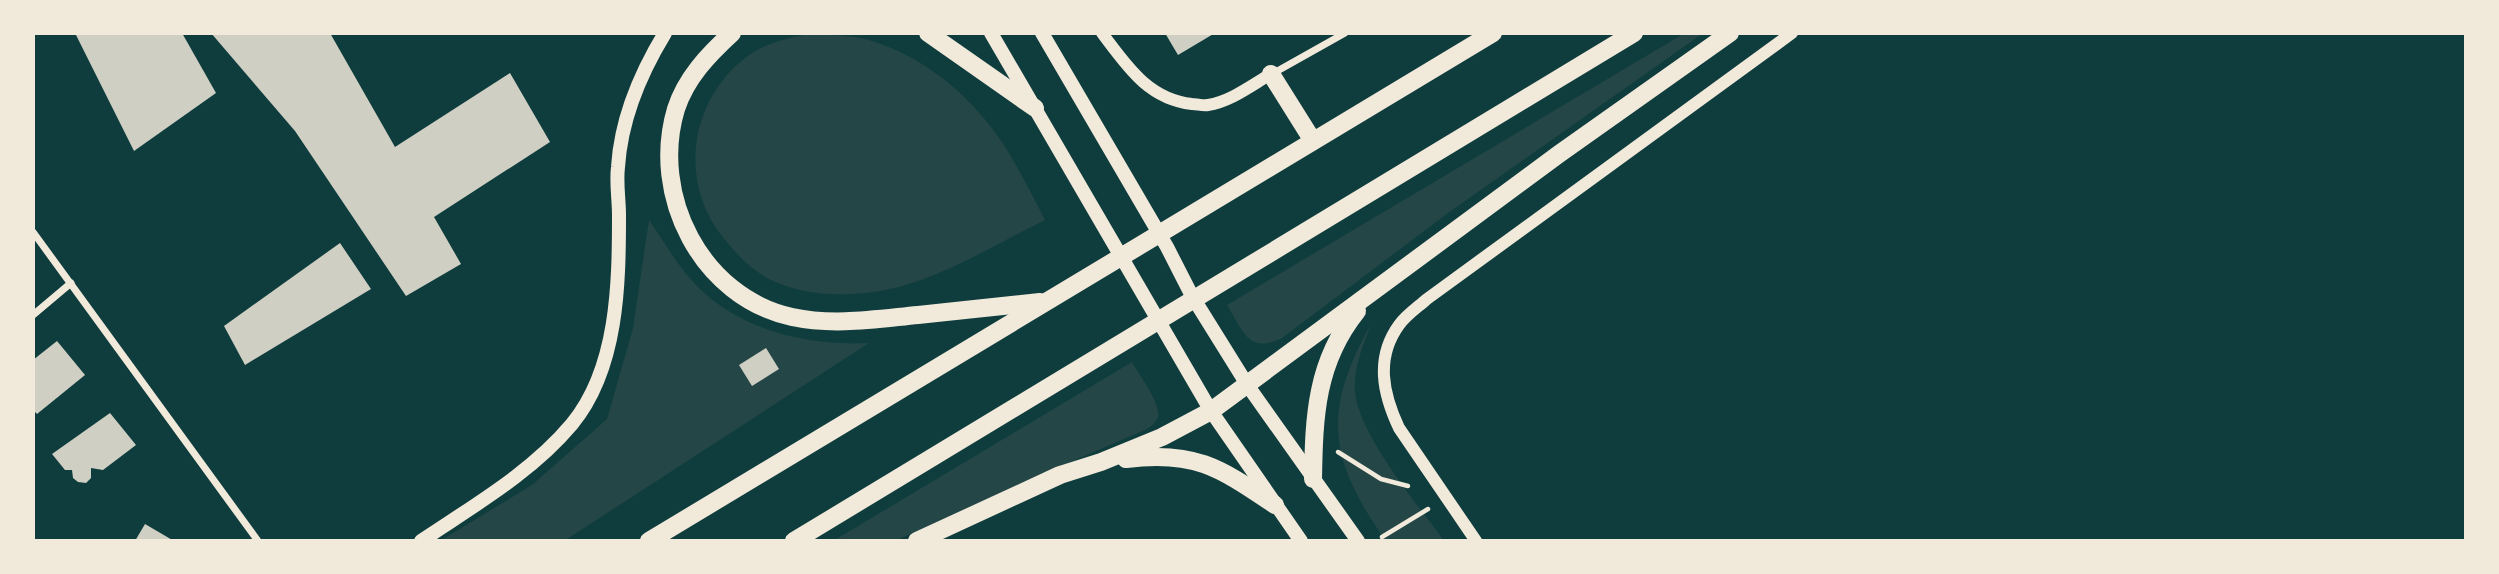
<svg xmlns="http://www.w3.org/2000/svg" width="2499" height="574" viewBox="0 0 2499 574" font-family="'Work Sans',sans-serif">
<rect width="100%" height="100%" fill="#0f3d3e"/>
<!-- green -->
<g fill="#244646">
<path d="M1685,33L1702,34L1448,213L1282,338C1248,355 1243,330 1227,305Z"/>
<path d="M803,35C826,35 850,34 872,41C927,58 973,98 1004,145C1019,169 1032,195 1045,220C990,247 927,288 864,293C832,296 800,294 771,280C753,271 739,257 727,242C677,186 688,99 749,55C765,44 784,39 803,35Z"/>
<path d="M649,220C665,243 680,270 700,289C745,332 809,346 869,343L564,541H440L532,485L607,419L633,328Z"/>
<path d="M1371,324C1363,346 1353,368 1355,392C1360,437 1417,503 1444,541H1386C1328,459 1322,412 1371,324Z"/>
<path d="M1132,362C1139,375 1161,403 1158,417C1156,423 1151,426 1147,429L1024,482L895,541H833Z"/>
</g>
<!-- building -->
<g fill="#cfcfc3">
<polygon points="75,33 182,33 216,93 134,151"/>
<polygon points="211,33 330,33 395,147 510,73 550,142 434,217 461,264 406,296 295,131"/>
<polygon points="1165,33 1215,33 1178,55"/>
<polygon points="340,243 371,289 245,365 224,326"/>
<polygon points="57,341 85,375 37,414 33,410 33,360"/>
<polygon points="766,348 779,369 752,386 739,365"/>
<polygon points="110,413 136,445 103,470 91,468 91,478 86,483 78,482 73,478 72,470 65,470 52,454"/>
<polygon points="145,524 174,541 135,541"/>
</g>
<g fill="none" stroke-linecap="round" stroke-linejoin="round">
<!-- path -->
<g stroke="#f1e9da" stroke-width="4.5">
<polyline points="1338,452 1381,479 1408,486"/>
<polyline points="1382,537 1428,509"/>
</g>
<!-- minor -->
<g stroke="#f1e9da" stroke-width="7">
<polyline points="1272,74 1345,33"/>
<polyline points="33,232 258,541"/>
<polyline points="33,315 71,283"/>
</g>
<!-- tertiary -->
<g stroke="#f1e9da" stroke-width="12">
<path d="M1102,33C1127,66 1148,99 1192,104C1197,104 1203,106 1208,105C1230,102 1252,85 1271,74"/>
<path d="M1476,541L1399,428C1383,394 1375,358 1399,325C1406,315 1418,307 1427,299L1792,33"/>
</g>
<!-- secondary -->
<g stroke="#f1e9da" stroke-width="14">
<polyline points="991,33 1211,411 1301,541"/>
<polyline points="1042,33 1167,247 1192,296 1248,386 1358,541"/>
<path d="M421,541C473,506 531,473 572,424C618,368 619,284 619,215C619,199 616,183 618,167C621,119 640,74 665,33"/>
</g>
<!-- primary -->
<g stroke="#f1e9da" stroke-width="18">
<path d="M732,33C708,55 686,78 676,109C650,195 701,297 792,317C834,326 876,319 918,315C959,311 999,306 1040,302"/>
<polyline points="928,33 1035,108"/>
<polyline points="1271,74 1313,141"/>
<path d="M1126,459C1195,450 1220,468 1275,505"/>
<path d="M1313,479C1314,416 1316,362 1357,311"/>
<polyline points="649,541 1493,33"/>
<polyline points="794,541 1634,33"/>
<polyline points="917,541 1060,475 1101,462 1162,437 1211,411 1559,154 1730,33"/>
</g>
</g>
<!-- border -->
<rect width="2499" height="574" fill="none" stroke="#f1e9da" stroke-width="70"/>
</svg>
